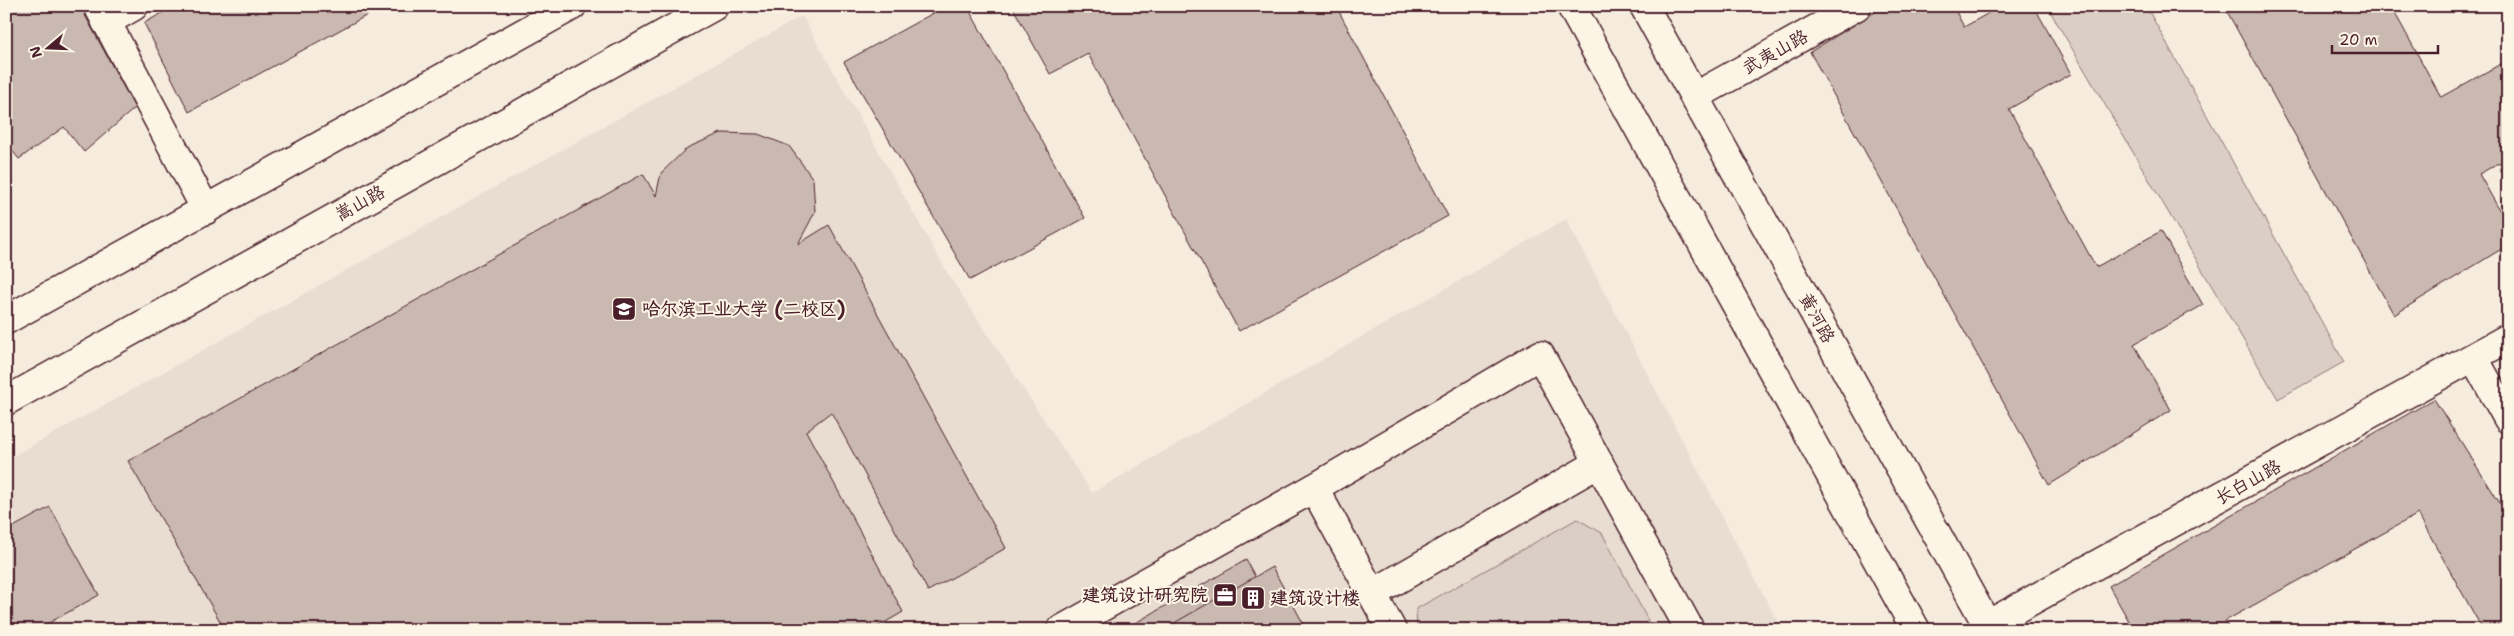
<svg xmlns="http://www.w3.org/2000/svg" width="2514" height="636" viewBox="0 0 2514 636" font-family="'Shantell Sans','LXGW WenKai TC',sans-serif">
<rect width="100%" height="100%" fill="#f5ecde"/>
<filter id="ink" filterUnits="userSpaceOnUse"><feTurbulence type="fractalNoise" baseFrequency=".02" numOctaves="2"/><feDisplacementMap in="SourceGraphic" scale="10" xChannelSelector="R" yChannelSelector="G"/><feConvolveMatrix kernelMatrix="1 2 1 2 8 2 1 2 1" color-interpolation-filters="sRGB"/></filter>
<g filter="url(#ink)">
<!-- built -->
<polygon fill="#e8ddd0" points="802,16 948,274 1092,493 1566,219 1782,630 6,630 6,460"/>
<!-- green -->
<g fill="#dbcec4" stroke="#927678">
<polygon points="2047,6 2146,6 2344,362 2278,399"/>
<polygon points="1577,519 1602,533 1653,630 1417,630 1416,609"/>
</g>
<!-- building -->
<g fill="#cab9b1" stroke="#4a1f2b">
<polygon points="6,6 80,6 135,108 84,152 64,127 19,159 6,143"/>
<polygon points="175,6 384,6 189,112 144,23"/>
<polygon points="946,6 967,6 1085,218 970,280 844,62"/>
<polygon points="1012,6 1336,6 1448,216 1239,331 1088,54 1050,74"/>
<polygon points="1885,6 1953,6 1964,27 2001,6 2034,6 2071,74 2009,109 2096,267 2161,231 2203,305 2134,344 2171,410 2049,485 1810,52"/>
<polygon points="2224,6 2391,6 2441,97 2506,61 2508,64 2508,158 2479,174 2508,225 2508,245 2394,315"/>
<polygon points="721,133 758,134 789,146 813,179 815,212 798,244 829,225 1006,548 928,591 831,412 806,431 903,612 872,630 225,630 128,461 643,174 656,196 661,173 687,148"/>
<polygon points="2434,399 2508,516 2508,630 2483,630 2418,514 2225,621 2230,630 2134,630 2109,586"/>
<polygon points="50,507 99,595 36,630 6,630 6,531"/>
<polygon points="1246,560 1284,630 1123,630"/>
<polygon points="1272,567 1307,630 1162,630"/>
</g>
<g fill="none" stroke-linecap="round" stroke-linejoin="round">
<defs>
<g id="minor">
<polyline points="98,6 206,210"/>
<polyline points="106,22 134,6"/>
<polyline points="1694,97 1857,6"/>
<polyline points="2474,358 2508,419"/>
<polyline points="1314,488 1540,355 1690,630"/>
<polyline points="1372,594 1599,463"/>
<polyline points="1987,625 2508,338"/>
<polyline points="1061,630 1314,488 1392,630"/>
</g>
<g id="major">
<polyline points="1571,6 1916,630"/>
<polyline points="1644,6 1990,630"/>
<polyline points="6,320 572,6"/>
<polyline points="6,401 714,6"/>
</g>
</defs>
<!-- minor casing -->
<use href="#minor" stroke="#4a1f2b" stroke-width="31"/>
<!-- major casing -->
<use href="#major" stroke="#4a1f2b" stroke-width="31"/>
<!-- minor -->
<use href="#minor" stroke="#fcf5e5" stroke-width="28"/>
<!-- major -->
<use href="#major" stroke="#fcf5e5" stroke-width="28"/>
</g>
</g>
<!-- icons -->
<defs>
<symbol id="university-square" viewBox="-11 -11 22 22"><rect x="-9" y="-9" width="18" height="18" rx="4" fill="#4a1f2b" stroke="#fcf5e5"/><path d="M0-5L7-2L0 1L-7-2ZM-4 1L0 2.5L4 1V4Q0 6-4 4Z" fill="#fff"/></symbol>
<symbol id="office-square" viewBox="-11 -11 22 22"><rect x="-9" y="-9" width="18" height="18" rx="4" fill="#4a1f2b" stroke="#fcf5e5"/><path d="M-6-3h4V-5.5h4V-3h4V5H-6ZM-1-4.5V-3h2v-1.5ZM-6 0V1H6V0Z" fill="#fff"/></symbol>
<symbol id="building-square" viewBox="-11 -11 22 22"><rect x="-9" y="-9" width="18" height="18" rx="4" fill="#4a1f2b" stroke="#fcf5e5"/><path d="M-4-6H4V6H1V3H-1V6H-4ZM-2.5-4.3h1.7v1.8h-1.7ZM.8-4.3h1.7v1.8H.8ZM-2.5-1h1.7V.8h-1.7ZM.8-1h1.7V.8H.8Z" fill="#fff"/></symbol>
</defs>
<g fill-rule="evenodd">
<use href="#university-square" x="610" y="295" width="28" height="28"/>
<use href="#office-square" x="1211" y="581" width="28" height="28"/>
<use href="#building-square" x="1239" y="584" width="28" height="28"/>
</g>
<g text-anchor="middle" stroke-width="4" stroke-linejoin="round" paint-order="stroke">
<!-- street labels -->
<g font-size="18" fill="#4a1f2b" stroke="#fcf5e5">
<text transform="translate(1775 52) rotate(-29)" y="6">武夷山路</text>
<text transform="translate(360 203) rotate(-29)" y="6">嵩山路</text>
<text transform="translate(1817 318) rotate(61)" y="6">黄河路</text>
<text transform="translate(2248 482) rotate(-29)" y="6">长白山路</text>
</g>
<!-- poi labels -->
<g font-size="18" font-weight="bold" fill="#4a1f2b" stroke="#fcf5e5" text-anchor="start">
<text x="642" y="315">哈尔滨工业大学 (二校区)</text>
<text x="1208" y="601" text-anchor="end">建筑设计研究院</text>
<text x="1270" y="604">建筑设计楼</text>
</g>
</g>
<!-- margin -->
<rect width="2514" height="636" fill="none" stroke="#fcf5e5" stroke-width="25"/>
<rect x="12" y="12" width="2489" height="611" fill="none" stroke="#4a1f2b" stroke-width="2" filter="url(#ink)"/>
<!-- north arrow -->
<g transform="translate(48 48) rotate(251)" stroke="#fcf5e5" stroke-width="4" paint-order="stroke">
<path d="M0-4L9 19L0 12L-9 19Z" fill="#4a1f2b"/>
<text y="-8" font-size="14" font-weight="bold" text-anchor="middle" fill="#4a1f2b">N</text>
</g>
<!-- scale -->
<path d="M2332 45v8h106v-8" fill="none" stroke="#4a1f2b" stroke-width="2.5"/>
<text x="2339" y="45" font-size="15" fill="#4a1f2b" stroke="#fcf5e5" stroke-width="4" paint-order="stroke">20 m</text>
</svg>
